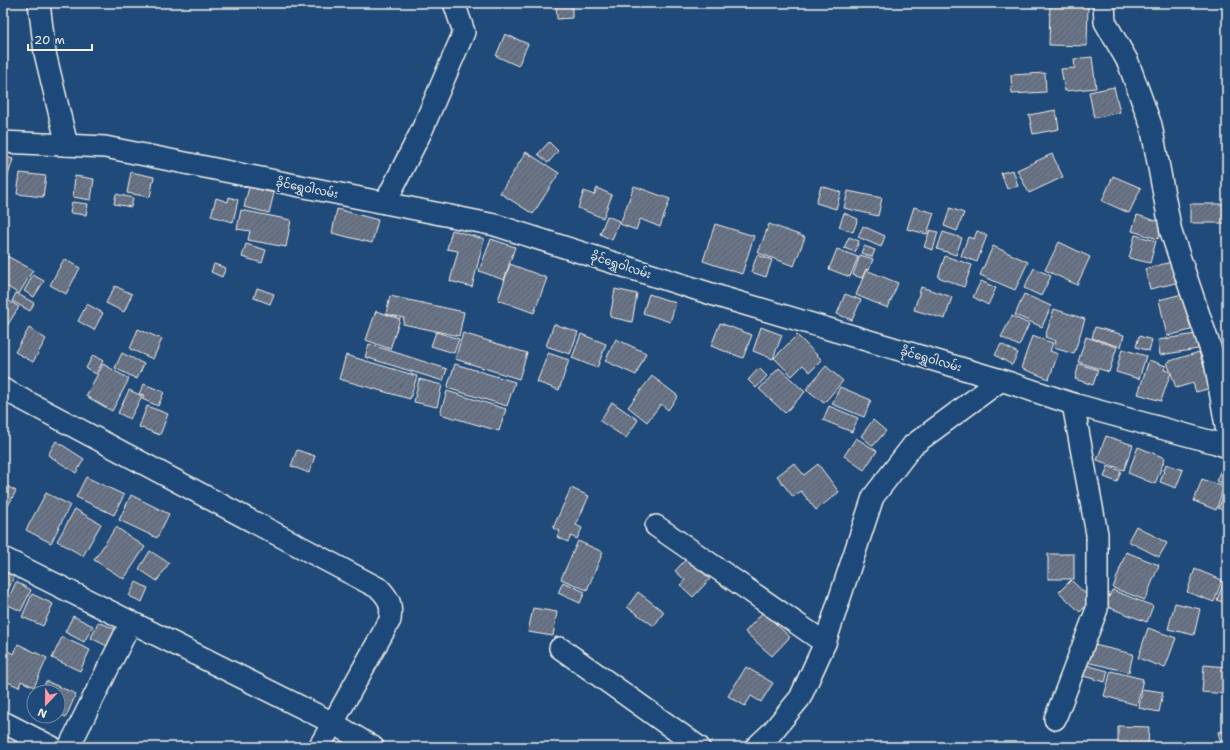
<svg xmlns="http://www.w3.org/2000/svg" width="1230" height="750" viewBox="0 0 1230 750" font-family="'Shantell Sans','Noto Sans Myanmar',sans-serif">
<defs>
<pattern id="building-hatch" width="6" height="6" patternUnits="userSpaceOnUse"><rect width="6" height="6" fill="#6a7489"/><path d="M-1 1l2-2M0 6l6-6M5 7l2-2" fill="none" stroke="#5a5e68"/></pattern>
</defs>
<rect width="100%" height="100%" fill="#1f4a7a"/>
<filter id="ink" filterUnits="userSpaceOnUse"><feTurbulence type="fractalNoise" baseFrequency=".025" numOctaves="2"/><feDisplacementMap in="SourceGraphic" scale="8" xChannelSelector="R" yChannelSelector="G"/><feConvolveMatrix kernelMatrix="1 2 1 2 8 2 1 2 1" color-interpolation-filters="sRGB"/></filter>
<g filter="url(#ink)">
<!-- building -->
<g fill="url(#building-hatch)" stroke="#f4f1e8">
<polygon points="556,3 572,3 572,18 557,19"/>
<polygon points="1050,3 1088,3 1087,46 1049,45"/>
<polygon points="505,34 528,44 518,66 496,56"/>
<polygon points="1092,57 1096,88 1065,91 1061,69 1075,68 1074,59"/>
<polygon points="1045,73 1046,92 1012,94 1011,75"/>
<polygon points="1114,87 1120,112 1094,118 1089,92"/>
<polygon points="1056,110 1059,129 1033,134 1029,115"/>
<polygon points="549,142 558,151 548,163 538,154"/>
<polygon points="526,152 559,173 533,214 500,193"/>
<polygon points="1052,154 1063,177 1029,193 1017,170"/>
<polygon points="3,156 13,159 5,185 3,185"/>
<polygon points="1013,170 1018,186 1007,189 1001,173"/>
<polygon points="131,172 154,177 150,197 127,193"/>
<polygon points="20,173 46,176 43,197 17,194"/>
<polygon points="75,176 94,179 91,200 73,197"/>
<polygon points="1113,176 1141,188 1129,213 1102,201"/>
<polygon points="634,186 670,199 660,227 640,219 636,230 620,224"/>
<polygon points="821,186 841,192 836,209 816,203"/>
<polygon points="249,187 274,193 269,213 244,207"/>
<polygon points="597,188 612,195 603,218 578,208 584,191 594,195"/>
<polygon points="848,191 882,198 878,216 844,208"/>
<polygon points="116,194 133,198 131,207 114,204"/>
<polygon points="229,197 238,200 233,222 211,216 216,198 228,202"/>
<polygon points="72,202 88,204 86,215 70,213"/>
<rect x="1190" y="204" width="37" height="19"/>
<polygon points="914,207 934,213 927,234 907,229"/>
<polygon points="950,208 964,213 957,231 944,226"/>
<polygon points="337,209 378,220 372,243 332,233"/>
<polygon points="241,210 291,220 286,247 248,240 250,231 237,229"/>
<polygon points="844,213 858,219 853,232 839,227"/>
<polygon points="1137,215 1163,223 1158,239 1132,231"/>
<polygon points="607,216 619,221 612,240 600,234"/>
<polygon points="715,224 754,236 742,274 703,261"/>
<polygon points="769,224 805,237 794,266 758,253"/>
<polygon points="863,226 885,236 881,247 858,237"/>
<polygon points="452,230 484,239 472,287 450,281 458,251 447,249"/>
<polygon points="930,230 938,232 933,250 924,247"/>
<polygon points="977,231 987,235 977,262 961,256 968,237 974,239"/>
<polygon points="943,232 962,238 956,255 937,249"/>
<polygon points="1135,235 1156,241 1150,263 1129,258"/>
<polygon points="849,237 859,241 855,252 844,248"/>
<polygon points="491,239 515,247 504,280 479,271"/>
<polygon points="1059,242 1090,257 1077,285 1045,270"/>
<polygon points="246,244 266,250 262,263 242,257"/>
<polygon points="864,246 875,250 872,257 861,253"/>
<polygon points="993,246 1028,262 1015,290 980,275"/>
<polygon points="837,249 858,257 850,277 829,269"/>
<polygon points="3,254 33,270 19,294 3,284"/>
<polygon points="757,255 772,260 766,277 751,272"/>
<polygon points="860,255 873,259 869,270 866,269 862,278 853,275"/>
<polygon points="945,256 972,265 964,287 938,277"/>
<polygon points="64,259 80,268 66,294 50,285"/>
<polygon points="1171,262 1176,283 1150,289 1145,269"/>
<polygon points="214,264 226,268 222,277 211,272"/>
<polygon points="510,264 547,278 534,313 498,300"/>
<polygon points="1034,268 1051,276 1041,296 1024,288"/>
<polygon points="866,270 898,283 888,308 856,295"/>
<polygon points="33,275 44,281 34,297 24,291"/>
<polygon points="981,281 996,288 988,305 973,297"/>
<polygon points="115,286 132,294 124,312 106,303"/>
<polygon points="921,287 952,297 945,319 914,310"/>
<polygon points="257,288 274,294 270,304 254,298"/>
<polygon points="615,289 637,294 632,322 610,317"/>
<polygon points="16,293 34,303 30,311 12,301"/>
<polygon points="649,294 676,303 670,322 643,313"/>
<polygon points="845,294 861,300 852,320 837,314"/>
<polygon points="1024,294 1051,306 1042,327 1015,315"/>
<polygon points="1182,294 1191,330 1167,336 1159,300"/>
<polygon points="390,296 464,312 459,336 403,324 404,318 386,314"/>
<polygon points="3,297 19,307 5,329 3,328"/>
<polygon points="87,304 103,313 94,330 78,321"/>
<polygon points="1054,309 1085,319 1074,354 1054,348 1056,341 1045,337"/>
<polygon points="376,311 400,319 390,349 366,340"/>
<polygon points="1012,316 1029,324 1019,346 1001,337"/>
<polygon points="720,323 752,335 743,358 711,346"/>
<polygon points="554,324 578,332 570,354 546,346"/>
<polygon points="761,327 782,335 773,359 753,351"/>
<polygon points="1095,327 1124,335 1121,347 1092,338"/>
<polygon points="29,328 46,339 33,362 15,352"/>
<polygon points="138,329 162,339 153,359 130,349"/>
<polygon points="436,332 459,339 454,353 431,346"/>
<polygon points="463,333 527,353 519,379 455,359"/>
<polygon points="581,334 606,344 597,368 572,358"/>
<polygon points="1196,334 1198,349 1160,355 1158,340"/>
<polygon points="797,335 822,360 810,372 803,365 792,376 774,358"/>
<polygon points="1032,336 1053,343 1050,351 1058,354 1049,379 1021,368"/>
<polygon points="1139,336 1152,340 1149,351 1136,347"/>
<polygon points="1086,337 1117,347 1109,372 1078,362"/>
<polygon points="616,339 646,353 636,375 605,361"/>
<polygon points="369,344 447,369 443,381 365,357"/>
<polygon points="1001,344 1018,353 1012,365 995,355"/>
<polygon points="1122,349 1146,356 1139,379 1116,372"/>
<polygon points="1199,352 1211,388 1196,392 1193,383 1176,388 1167,362"/>
<polygon points="122,353 144,364 137,379 115,368"/>
<polygon points="548,353 569,360 559,390 537,382"/>
<polygon points="93,355 103,361 96,374 86,368"/>
<polygon points="346,355 417,376 410,399 339,379"/>
<polygon points="1149,360 1166,366 1164,370 1171,372 1161,401 1138,394"/>
<polygon points="103,364 129,379 112,411 86,396"/>
<polygon points="455,364 515,382 507,406 447,388"/>
<polygon points="1079,364 1098,370 1093,385 1075,379"/>
<polygon points="826,366 843,381 824,403 806,389"/>
<polygon points="759,368 767,376 756,388 748,380"/>
<polygon points="779,368 805,392 785,413 759,389"/>
<polygon points="652,376 678,396 668,410 661,404 647,422 628,407"/>
<polygon points="419,379 442,385 437,407 414,402"/>
<polygon points="144,384 164,392 158,406 142,399 144,395 139,394"/>
<polygon points="840,387 871,400 864,417 832,404"/>
<polygon points="129,390 142,396 130,419 118,413"/>
<polygon points="447,391 506,409 499,431 440,414"/>
<polygon points="612,402 638,420 626,438 600,421"/>
<polygon points="147,406 168,414 160,435 139,427"/>
<polygon points="829,406 858,418 852,432 823,420"/>
<polygon points="873,420 886,431 873,446 861,436"/>
<polygon points="1106,436 1133,445 1124,470 1097,460"/>
<polygon points="856,438 877,451 864,470 844,456"/>
<polygon points="56,441 84,459 76,473 48,455"/>
<polygon points="1138,447 1165,458 1155,484 1128,473"/>
<polygon points="297,450 315,456 309,473 291,466"/>
<polygon points="794,463 804,475 818,464 839,492 816,510 801,491 793,497 777,476"/>
<polygon points="1224,463 1227,464 1227,485 1216,481"/>
<polygon points="1166,464 1183,470 1176,488 1160,482"/>
<polygon points="1108,466 1121,471 1117,482 1104,477"/>
<polygon points="86,477 124,495 114,515 76,497"/>
<polygon points="1202,479 1224,487 1216,510 1194,501"/>
<polygon points="3,484 16,491 3,515"/>
<polygon points="571,488 589,496 576,525 582,528 577,539 571,536 568,542 557,537 560,531 553,528"/>
<polygon points="1227,490 1227,512 1218,508"/>
<polygon points="46,493 70,505 51,543 26,530"/>
<polygon points="131,495 169,514 157,538 119,520"/>
<polygon points="75,509 101,524 83,556 57,541"/>
<polygon points="1136,526 1167,543 1159,557 1128,541"/>
<polygon points="116,527 145,547 124,579 94,560"/>
<polygon points="578,541 603,552 587,590 561,579"/>
<polygon points="150,551 169,563 157,581 139,569"/>
<polygon points="1126,552 1159,565 1145,600 1113,588"/>
<rect x="1048" y="554" width="26" height="25"/>
<polygon points="687,558 710,579 693,597 680,585 685,580 675,571"/>
<polygon points="3,564 17,570 3,602"/>
<polygon points="1195,569 1222,580 1214,602 1187,592"/>
<polygon points="1071,580 1092,600 1080,612 1059,592"/>
<polygon points="16,582 31,590 21,611 6,604"/>
<polygon points="136,582 148,588 142,602 129,596"/>
<polygon points="563,582 585,592 580,603 558,593"/>
<polygon points="1224,582 1227,583 1227,604 1217,600"/>
<polygon points="1112,590 1153,606 1147,622 1105,606"/>
<polygon points="638,592 664,612 654,626 627,607"/>
<polygon points="32,594 53,604 43,626 22,617"/>
<polygon points="1175,603 1200,609 1194,635 1168,629"/>
<polygon points="533,608 557,612 553,636 528,632"/>
<polygon points="763,612 790,637 772,656 745,632"/>
<polygon points="73,616 93,626 84,642 65,632"/>
<polygon points="98,622 115,629 107,646 91,638"/>
<polygon points="1148,628 1176,638 1165,668 1138,658"/>
<polygon points="62,637 90,650 80,671 52,658"/>
<polygon points="18,644 47,658 34,687 21,681 19,687 3,680 3,655 5,650 14,654"/>
<polygon points="1090,644 1133,654 1129,672 1086,662"/>
<polygon points="1079,663 1108,671 1105,682 1076,674"/>
<polygon points="1204,665 1227,667 1227,694 1202,692"/>
<polygon points="746,667 773,683 761,702 751,696 745,706 728,696"/>
<polygon points="1111,671 1143,679 1137,705 1104,696"/>
<polygon points="46,681 76,694 66,717 58,714 58,692 42,692"/>
<polygon points="1142,689 1163,692 1159,712 1139,708"/>
<polygon points="1118,726 1149,727 1148,747 1118,747"/>
<polygon points="1227,730 1227,747 1222,747 1218,732"/>
</g>
<g fill="none" stroke-linecap="round" stroke-linejoin="round">
<defs>
<g id="minor">
<polyline points="39,3 45,53 67,145"/>
<polyline points="1104,3 1105,22 1128,62 1151,125 1171,232 1215,362 1227,432"/>
<polyline points="3,142 105,147 495,225 724,298 1001,380 1073,404 1216,443 1227,447"/>
<polyline points="385,203 422,130 464,32 454,3"/>
<path d="M3,389L380,589C390,600 392,605 390,620L333,723L373,747"/>
<polyline points="656,526 825,643"/>
<polyline points="3,558 333,723 319,747"/>
<polyline points="560,648 699,747"/>
<polyline points="1055,719 1097,609 1097,534 1073,404"/>
<polyline points="3,722 52,747"/>
<polyline points="69,747 131,622"/>
<polyline points="756,747 772,732 800,698 825,643 873,497 913,445 1001,380"/>
</g>
</defs>
<!-- minor casing -->
<use href="#minor" stroke="#f4f1e8" stroke-width="24"/>
<!-- minor -->
<use href="#minor" stroke="#1f4a7a" stroke-width="21"/>
</g>
</g>
<g text-anchor="middle" stroke-width="3" stroke-linejoin="round" paint-order="stroke">
<!-- street labels -->
<g font-size="11" fill="#f4f1e8" stroke="#1f4a7a">
<text transform="translate(307 188) rotate(11)" y="4">ခိုင်ရွှေဝါလမ်း</text>
<text transform="translate(621 265) rotate(18)" y="4">ခိုင်ရွှေဝါလမ်း</text>
<text transform="translate(931 359) rotate(16)" y="4">ခိုင်ရွှေဝါလမ်း</text>
</g>
</g>
<!-- margin -->
<rect width="1230" height="750" fill="none" stroke="#1f4a7a" stroke-width="16"/>
<rect x="8" y="8" width="1214" height="734" fill="none" stroke="#f4f1e8" stroke-width="1.5" filter="url(#ink)"/>
<!-- north arrow -->
<g transform="translate(46 704) rotate(202)"><circle r="19" fill="#1f4a7a" stroke="#748da6"/>
<path d="M0-3L7 15L0 10L-7 15Z" fill="#ff9aa2"/>
<text y="-6" font-size="11" font-weight="bold" text-anchor="middle" fill="#f4f1e8">N</text>
</g>
<!-- scale -->
<path d="M28 44v6h64v-6" fill="none" stroke="#f4f1e8" stroke-width="2"/>
<text x="34" y="44" font-size="12" fill="#f4f1e8" stroke="#1f4a7a" stroke-width="3" paint-order="stroke">20 m</text>
</svg>
